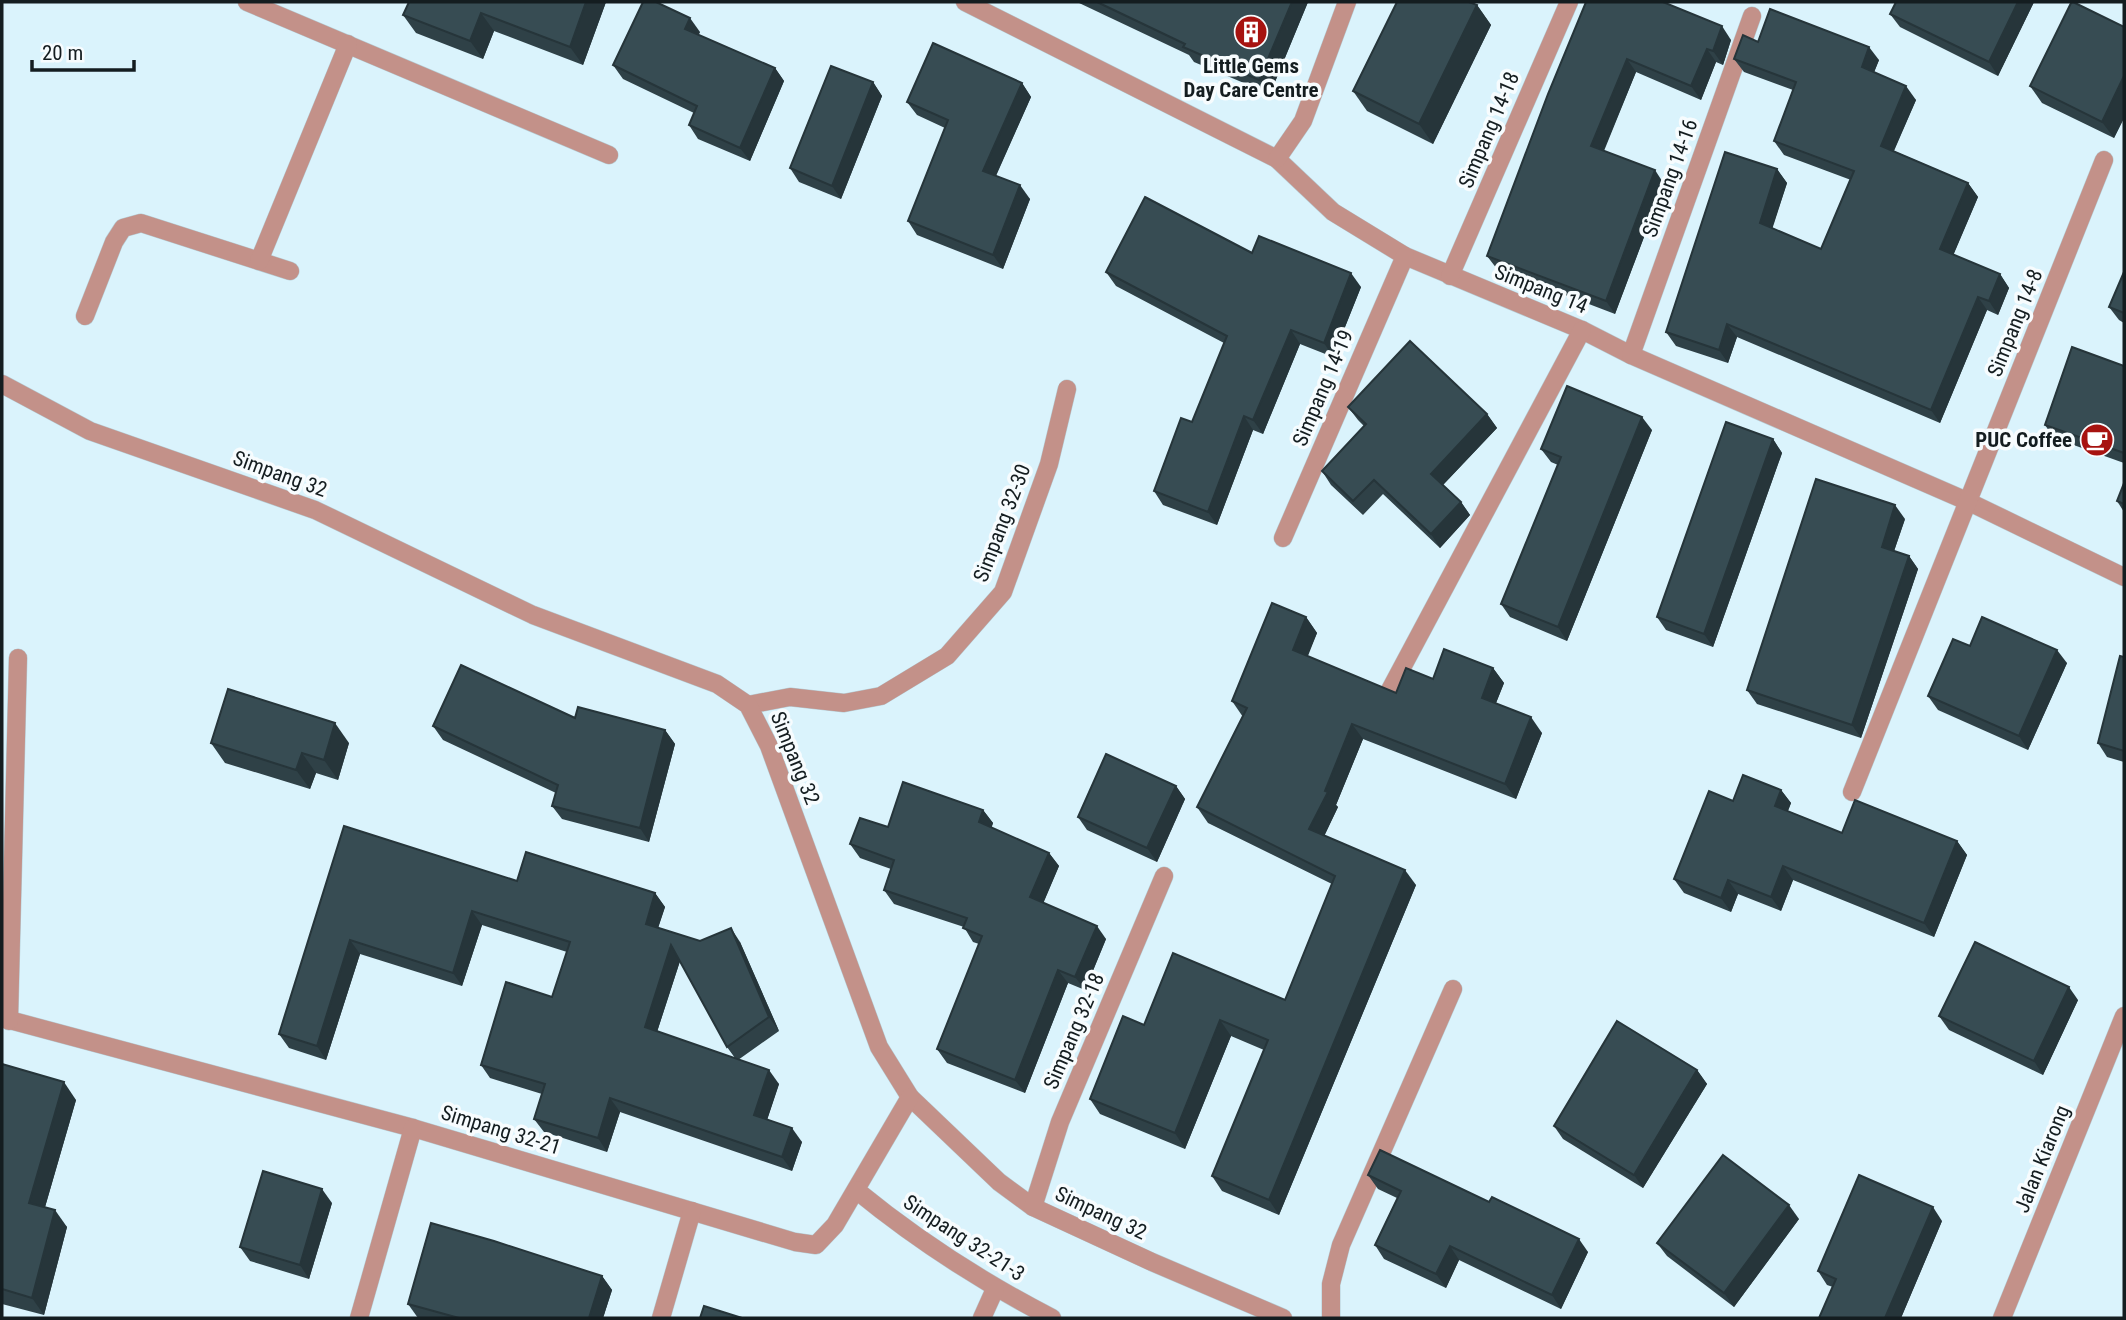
<svg xmlns="http://www.w3.org/2000/svg" width="2126" height="1320" viewBox="0 0 2126 1320" font-family="'Roboto Condensed',sans-serif">
<rect width="100%" height="100%" fill="#daf3fc"/>
<g fill="none" stroke-linecap="round" stroke-linejoin="round">
<defs>
<g id="lane">
<polyline points="85,316 114,242 123,228 141,223 290,271"/>
<polyline points="748,705 790,697 844,703 881,696 947,656 1003,592 1049,464 1067,389"/>
</g>
<g id="street">
<polyline points="247,2 609,155"/>
<polyline points="965,2 1277,159 1333,212 1405,256 1582,330 1631,355 1969,502 2124,577"/>
<polyline points="1277,159 1303,121 1347,2"/>
<polyline points="259,261 348,44"/>
<polyline points="1450,276 1569,2"/>
<polyline points="1631,355 1752,16"/>
<polyline points="2,384 90,431 315,510 533,615 717,684 748,705 769,746 879,1047 910,1097 999,1182 1033,1207 1152,1262 1283,1318"/>
<polyline points="1283,538 1405,256"/>
<polyline points="1390,690 1582,330"/>
<polyline points="1852,792 2104,160"/>
<polyline points="2,1018 413,1128 795,1242 816,1245 835,1225 910,1097"/>
<polyline points="9,1021 18,658"/>
<path d="M856,1190C917,1240 982,1282 1052,1318"/>
<polyline points="1033,1207 1060,1122 1164,876"/>
<polyline points="359,1318 413,1128"/>
<polyline points="661,1318 692,1211"/>
<polyline points="982,1318 995,1289"/>
<polyline points="1331,1318 1331,1284 1341,1245 1453,989"/>
<polyline points="2002,1318 2124,1016"/>
</g>
</defs>
<!-- lane casing -->
<use href="#lane" stroke="#b6ccd4" stroke-width="19"/>
<!-- street casing -->
<use href="#street" stroke="#b6ccd4" stroke-width="19"/>
<!-- lane -->
<use href="#lane" stroke="#c39189" stroke-width="18"/>
<!-- street -->
<use href="#street" stroke="#c39189" stroke-width="18"/>
</g>
<!-- wall -->
<g fill="#2f4147" fill-rule="evenodd">
<polygon points="606,2 583,65 494,31 483,59 416,33 403,15"/>
<polygon points="1077,2 1308,2 1270,94 1194,62 1189,55"/>
<polygon points="1586,2 1731,40 1723,65 1716,62 1701,100 1636,72 1604,151 1664,184 1615,314 1497,269 1487,256"/>
<polygon points="1896,2 2034,2 1998,76 1900,27 1890,14"/>
<polygon points="1477,5 1491,25 1433,144 1367,111 1353,91"/>
<polygon points="2124,24 2124,118 2114,138 2042,103 2030,86 2124,27"/>
<polygon points="700,32 698,35 775,68 784,81 750,161 698,139 689,125 694,113 623,79 613,65"/>
<polygon points="1758,42 1879,60 1874,72 1916,100 1894,151 1968,183 1978,197 1953,255 2000,274 2009,288 1998,315 1987,310 1940,423 1737,337 1728,363 1676,346 1666,332 1777,169 1787,183 1772,228 1821,249 1851,180 1784,155 1774,141 1793,90 1744,72 1734,59"/>
<polygon points="873,82 882,96 841,199 799,182 790,168"/>
<polygon points="1022,83 1031,97 996,176 1030,199 1003,269 917,235 908,221 945,128 917,115 907,102"/>
<polygon points="1252,253 1361,287 1333,357 1300,344 1263,434 1253,430 1217,525 1163,505 1154,491 1192,422 1224,343 1116,286 1106,272"/>
<polygon points="2124,272 2124,323 2119,320 2109,307"/>
<polygon points="2124,366 2124,463 2054,438 2045,425"/>
<polygon points="1348,407 1487,414 1497,428 1443,485 1461,502 1470,515 1440,548 1383,494 1363,515 1331,485 1322,471 1364,426 1358,420"/>
<polygon points="1652,430 1567,641 1510,617 1501,604 1558,465 1551,462 1541,449"/>
<polygon points="1773,439 1782,453 1713,647 1666,630 1657,617"/>
<polygon points="2124,483 2124,512 2117,501"/>
<polygon points="1905,519 1894,551 1909,556 1918,569 1861,738 1757,704 1747,690"/>
<polygon points="1306,617 1317,633 1307,656 1396,693 1433,679 1493,668 1504,683 1496,703 1542,733 1516,799 1363,739 1336,805 1338,807 1324,836 1416,885 1279,1215 1222,1191 1212,1176 1264,1050 1231,1036 1185,1149 1100,1114 1090,1099 1144,1025 1285,1000 1332,884 1208,823 1197,807 1243,717 1232,701"/>
<polygon points="1970,646 2067,663 2028,750 1938,710 1928,696"/>
<polygon points="2124,657 2124,762 2107,757 2098,743"/>
<polygon points="575,718 665,730 675,744 649,842 562,819 552,806 556,793 443,740 433,726"/>
<polygon points="211,743 349,743 338,780 316,773 310,789 225,763"/>
<polygon points="1176,786 1185,799 1157,862 1087,830 1078,817"/>
<polygon points="1781,790 1791,803 1788,811 1842,833 1957,841 1967,855 1934,937 1793,880 1781,911 1738,894 1731,912 1684,893 1674,879 1733,801"/>
<polygon points="983,810 993,823 991,828 1049,853 1059,866 1043,903 1106,939 1085,990 1068,983 1025,1093 947,1063 937,1049 979,944 973,942 964,927 894,904 884,890 891,869 860,858 850,844"/>
<path d="M344,826L517,881L655,893L665,907L658,928L700,941L740,942L779,1031L738,1060L779,1084L767,1120L802,1142L792,1171L620,1112L607,1152L544,1132L534,1119L542,1094L490,1078L481,1065L552,997L567,952L482,925L462,986L360,954L326,1060L289,1048L279,1034ZM680,961L727,1047L735,1058L657,1032Z"/>
<polygon points="2078,1000 2043,1075 1949,1030 1939,1016"/>
<polygon points="2,1064 76,1100 45,1207 67,1227 44,1315 2,1304"/>
<polygon points="1697,1070 1707,1084 1643,1188 1563,1139 1554,1126"/>
<polygon points="1368,1175 1489,1202 1588,1252 1561,1309 1459,1260 1446,1288 1384,1259 1375,1245 1397,1198 1378,1189"/>
<polygon points="332,1203 309,1279 250,1261 240,1247"/>
<polygon points="1799,1219 1734,1307 1667,1256 1657,1243"/>
<polygon points="1942,1221 1901,1318 1819,1318 1833,1287 1827,1285 1818,1271"/>
<polygon points="602,1276 612,1290 603,1318 418,1318 408,1304"/>
</g>
<!-- shaded-wall -->
<g fill="#26353a">
<polygon points="586,2 606,2 583,65 570,47"/>
<polygon points="1292,2 1308,2 1270,94 1259,80"/>
<polygon points="2018,2 2034,2 1998,76 1989,62"/>
<polygon points="1477,5 1491,25 1433,144 1419,124"/>
<polygon points="481,13 494,31 483,59 470,41"/>
<polygon points="690,18 700,32 695,43 685,29"/>
<polygon points="1722,26 1731,40 1723,65 1713,51"/>
<polygon points="1869,47 1879,60 1871,80 1862,67"/>
<polygon points="1707,49 1716,62 1701,100 1691,86"/>
<polygon points="1627,59 1636,72 1600,159 1591,146"/>
<polygon points="775,68 784,81 750,161 740,148"/>
<polygon points="2124,76 2124,118 2114,138 2102,122"/>
<polygon points="873,82 882,96 841,199 832,186"/>
<polygon points="1022,83 1031,97 992,184 983,171"/>
<polygon points="1906,86 1916,100 1890,159 1881,146"/>
<polygon points="1777,169 1787,183 1770,236 1760,223"/>
<polygon points="1655,170 1664,184 1615,314 1606,301"/>
<polygon points="1968,183 1978,197 1950,263 1940,249"/>
<polygon points="1020,185 1030,199 1003,269 993,255"/>
<polygon points="1351,273 1361,287 1333,357 1324,343"/>
<polygon points="2000,274 2009,288 1998,315 1989,301"/>
<polygon points="1978,297 1987,310 1940,423 1931,410"/>
<polygon points="1727,324 1737,337 1728,363 1719,350"/>
<polygon points="1291,330 1300,344 1263,434 1253,420"/>
<polygon points="1487,414 1497,428 1441,487 1431,474"/>
<polygon points="1244,416 1253,430 1217,525 1208,512"/>
<polygon points="1642,417 1652,430 1567,641 1558,627"/>
<polygon points="1773,439 1782,453 1713,647 1704,634"/>
<polygon points="1461,502 1470,515 1440,548 1431,534"/>
<polygon points="1895,505 1905,519 1891,560 1882,547"/>
<polygon points="1909,556 1918,569 1861,738 1852,725"/>
<polygon points="1306,617 1317,633 1304,666 1293,650"/>
<polygon points="2057,650 2067,663 2028,750 2019,736"/>
<polygon points="1493,668 1504,683 1492,713 1482,698"/>
<polygon points="1531,717 1542,733 1516,799 1505,784"/>
<polygon points="335,723 349,743 338,780 324,760"/>
<polygon points="1352,724 1363,739 1336,805 1338,807 1320,845 1309,829"/>
<polygon points="665,730 675,744 649,842 640,828"/>
<polygon points="302,753 316,773 310,789 296,770"/>
<polygon points="1176,786 1185,799 1157,862 1147,848"/>
<polygon points="1781,790 1791,803 1784,820 1775,806"/>
<polygon points="983,810 993,823 989,836 979,822"/>
<polygon points="1957,841 1967,855 1934,937 1924,923"/>
<polygon points="1049,853 1059,866 1040,911 1030,897"/>
<polygon points="1783,866 1793,880 1781,911 1771,897"/>
<polygon points="1405,870 1416,885 1279,1215 1269,1200"/>
<polygon points="1728,880 1738,894 1731,912 1721,898"/>
<polygon points="655,893 665,907 655,937 646,924"/>
<polygon points="472,911 482,925 462,986 453,973"/>
<polygon points="1097,926 1106,939 1085,990 1075,977"/>
<polygon points="731,928 740,942 779,1031 769,1017"/>
<polygon points="350,940 360,954 326,1060 317,1046"/>
<polygon points="671,945 681,958 654,1041 645,1027"/>
<polygon points="1058,970 1068,983 1025,1093 1015,1080"/>
<polygon points="2069,987 2078,1000 2043,1075 2034,1061"/>
<polygon points="1220,1020 1231,1036 1185,1149 1175,1133"/>
<polygon points="769,1070 779,1084 764,1129 754,1115"/>
<polygon points="1697,1070 1707,1084 1643,1188 1634,1175"/>
<polygon points="64,1082 76,1100 41,1221 29,1203"/>
<polygon points="610,1098 620,1112 607,1152 598,1138"/>
<polygon points="792,1128 802,1142 792,1171 782,1157"/>
<polygon points="322,1189 332,1203 309,1279 300,1265"/>
<polygon points="1789,1205 1799,1219 1734,1307 1724,1293"/>
<polygon points="1933,1207 1942,1221 1901,1318 1885,1318"/>
<polygon points="55,1210 67,1227 44,1315 32,1298"/>
<polygon points="1579,1239 1588,1252 1561,1309 1552,1295"/>
<polygon points="1450,1246 1459,1260 1446,1288 1436,1274"/>
<polygon points="602,1276 612,1290 603,1318 589,1318"/>
</g>
<!-- building -->
<g fill="#374c53" stroke="#26353a" stroke-width="2">
<polygon points="409,2 586,2 570,47 481,13 470,41 403,15"/>
<polygon points="643,2 656,2 690,18 685,29 775,68 740,148 689,125 697,106 613,65"/>
<polygon points="1097,2 1292,2 1259,80 1183,47 1185,44"/>
<polygon points="1397,2 1469,2 1477,5 1419,124 1353,91"/>
<polygon points="1586,2 1663,2 1722,26 1713,51 1707,49 1691,86 1627,59 1591,146 1655,170 1606,301 1487,256 1548,94"/>
<polygon points="1896,2 2018,2 1989,62 1890,14"/>
<polygon points="2073,2 2124,27 2124,24 2124,76 2102,122 2030,86 2071,3"/>
<polygon points="1770,9 1869,47 1862,67 1906,86 1881,146 1968,183 1940,249 2000,274 1989,301 1978,297 1931,410 1727,324 1719,350 1666,332 1725,152 1777,169 1760,223 1821,249 1854,171 1774,141 1796,82 1734,59 1743,35 1758,42"/>
<polygon points="933,43 1022,83 983,171 1020,185 993,255 908,221 948,120 907,102"/>
<polygon points="831,66 873,82 832,186 790,168"/>
<polygon points="1145,197 1252,253 1259,236 1351,273 1324,343 1291,330 1253,420 1244,416 1208,512 1154,491 1181,418 1192,422 1227,336 1106,272"/>
<polygon points="2124,272 2124,313 2109,307"/>
<polygon points="1410,341 1487,414 1431,474 1461,502 1431,534 1374,480 1353,501 1322,471 1366,424 1348,407"/>
<polygon points="2072,347 2124,366 2124,453 2045,425"/>
<polygon points="1567,386 1642,417 1558,627 1501,604 1561,457 1541,449"/>
<polygon points="1726,422 1773,439 1704,634 1657,617"/>
<polygon points="1816,479 1895,505 1882,547 1909,556 1852,725 1747,690"/>
<polygon points="2124,483 2124,504 2117,501"/>
<polygon points="1272,603 1306,617 1293,650 1396,693 1406,668 1433,679 1444,649 1493,668 1482,698 1531,717 1505,784 1352,724 1325,791 1328,792 1309,829 1405,870 1269,1200 1212,1176 1268,1040 1220,1020 1175,1133 1090,1099 1123,1016 1144,1025 1173,953 1285,1000 1335,876 1197,807 1247,708 1232,701"/>
<polygon points="1982,617 2057,650 2019,736 1928,696 1953,639 1970,646"/>
<polygon points="2120,656 2124,657 2124,751 2098,743"/>
<polygon points="461,665 575,718 578,707 665,730 640,828 552,806 558,785 433,726"/>
<polygon points="228,689 335,723 324,760 302,753 296,770 211,743"/>
<polygon points="1106,754 1176,786 1147,848 1078,817"/>
<polygon points="1743,775 1781,790 1775,806 1842,833 1855,800 1957,841 1924,923 1783,866 1771,897 1728,880 1721,898 1674,879 1709,791 1733,801"/>
<polygon points="903,782 983,810 979,822 1049,853 1030,897 1097,926 1075,977 1058,970 1015,1080 937,1049 982,936 963,928 967,918 884,890 894,860 850,844 860,818 888,827"/>
<polygon points="344,826 517,881 526,852 655,893 646,924 700,941 731,928 769,1017 727,1047 671,945 645,1027 769,1070 754,1115 792,1128 782,1157 610,1098 598,1138 534,1119 545,1084 481,1065 506,982 552,997 570,942 472,911 453,973 350,940 317,1046 279,1034"/>
<polygon points="1975,942 2069,987 2034,1061 1939,1016"/>
<polygon points="1617,1021 1697,1070 1634,1175 1554,1126"/>
<polygon points="2,1064 64,1082 29,1203 55,1210 32,1298 2,1289"/>
<polygon points="1380,1150 1489,1202 1492,1197 1579,1239 1552,1295 1450,1246 1436,1274 1375,1245 1401,1191 1368,1175"/>
<polygon points="1723,1155 1789,1205 1724,1293 1657,1243"/>
<polygon points="263,1171 322,1189 300,1265 240,1247"/>
<polygon points="1859,1175 1933,1207 1885,1318 1819,1318 1836,1279 1818,1271"/>
<polygon points="431,1223 494,1241 602,1276 589,1318 459,1318 408,1304"/>
<polygon points="704,1306 742,1318 700,1318"/>
</g>
<!-- icons -->
<defs>
<symbol id="building-disc" viewBox="-11 -11 22 22"><circle r="9.5" fill="#a71310" stroke="#f7fcfe"/><path d="M-4-6H4V6H1V3H-1V6H-4ZM-2.5-4.3h1.7v1.8h-1.7ZM.8-4.3h1.7v1.8H.8ZM-2.5-1h1.7V.8h-1.7ZM.8-1h1.7V.8H.8Z" fill="#fff"/></symbol>
<symbol id="cafe-disc" viewBox="-11 -11 22 22"><circle r="9.5" fill="#a71310" stroke="#f7fcfe"/><path d="M-5.5-4.5H6V0H3Q3 3.5 0 3.5H-2.5Q-5.5 3.5-5.5 0ZM3-3.2v2h1.7v-2ZM-6 4.5H4V6H-6Z" fill="#fff"/></symbol>
</defs>
<g fill-rule="evenodd">
<use href="#building-disc" x="1232" y="13" width="38" height="38"/>
<use href="#cafe-disc" x="2078" y="421" width="38" height="38"/>
</g>
<g text-anchor="middle" stroke-width="7" stroke-linejoin="round" paint-order="stroke">
<!-- poi labels -->
<g font-size="21" font-weight="bold" fill="#141d20" stroke="#f7fcfe">
<text x="1251" y="73">Little Gems<tspan x="1251" dy="24">Day Care Centre</tspan></text>
<text x="2072" y="447" text-anchor="end">PUC Coffee</text>
</g>
<!-- street labels -->
<g font-size="21" fill="#141d20" stroke="#f7fcfe">
<text transform="translate(1489 130) rotate(-67)" y="7">Simpang 14-18</text>
<text transform="translate(1670 178) rotate(-70)" y="7">Simpang 14-16</text>
<text transform="translate(1541 289) rotate(22)" y="7">Simpang 14</text>
<text transform="translate(2015 323) rotate(-68)" y="7">Simpang 14-8</text>
<text transform="translate(1323 388) rotate(-67)" y="7">Simpang 14-19</text>
<text transform="translate(280 474) rotate(20)" y="7">Simpang 32</text>
<text transform="translate(1002 523) rotate(-69)" y="7">Simpang 32-30</text>
<text transform="translate(795 758) rotate(68)" y="7">Simpang 32</text>
<text transform="translate(1074 1031) rotate(-67)" y="7">Simpang 32-18</text>
<text transform="translate(501 1130) rotate(17)" y="7">Simpang 32-21</text>
<text transform="translate(2042 1159) rotate(-68)" y="7">Jalan Kiarong</text>
<text transform="translate(1101 1213) rotate(25)" y="7">Simpang 32</text>
<text transform="translate(964 1238) rotate(33)" y="7">Simpang 32-21-3</text>
</g>
</g>
<!-- border -->
<rect width="2126" height="1320" fill="none" stroke="#141d20" stroke-width="7"/>
<!-- scale -->
<path d="M32 60v10h102v-10" fill="none" stroke="#141d20" stroke-width="3.5"/>
<text x="42" y="60" font-size="21" fill="#141d20" stroke="#f7fcfe" stroke-width="5" paint-order="stroke">20 m</text>
</svg>
